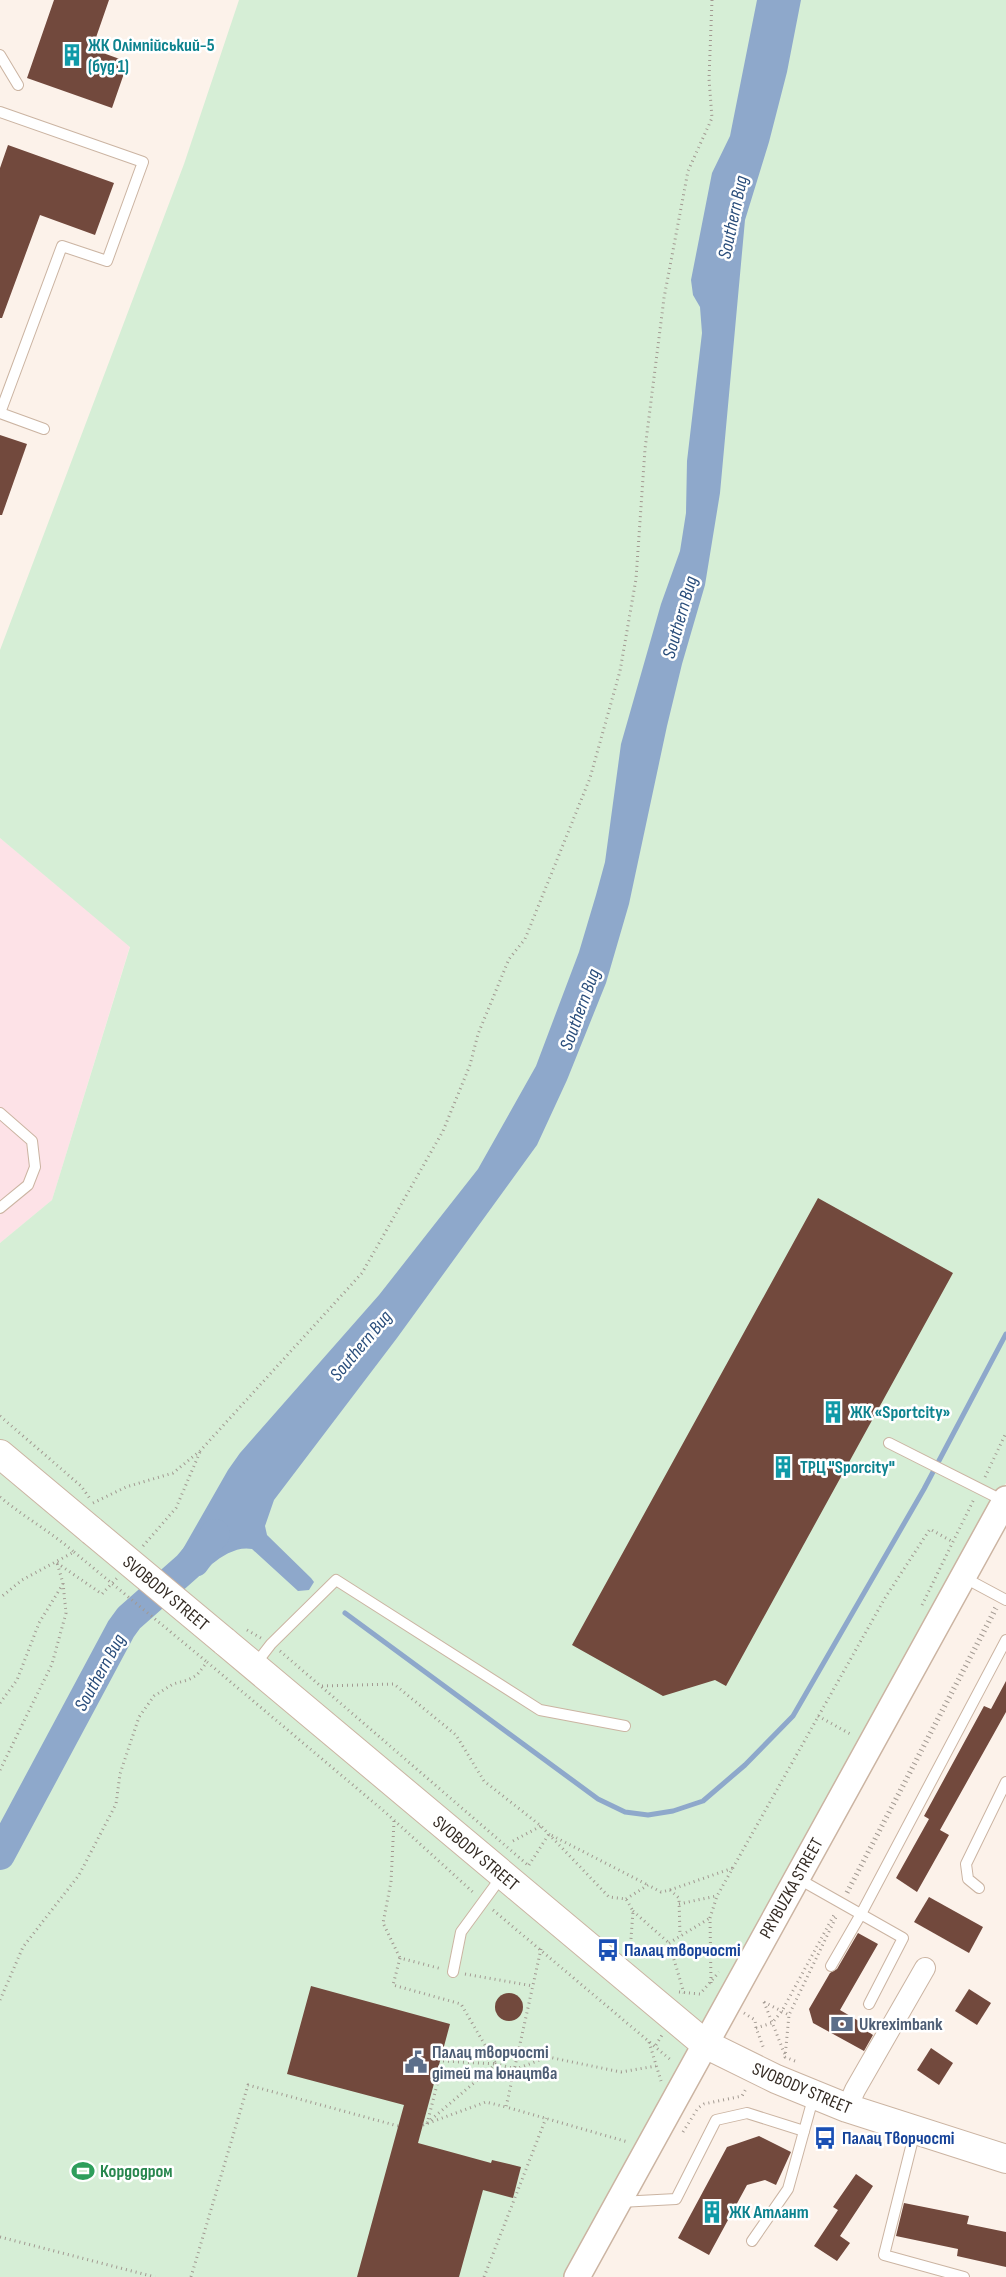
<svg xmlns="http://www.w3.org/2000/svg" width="1006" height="2277" viewBox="0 0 1006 2277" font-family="'Sofia Sans Condensed',sans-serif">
<rect width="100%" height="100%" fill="#fcf2ea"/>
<!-- commercial -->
<polygon fill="#fde2e7" points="0,838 130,946 52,1200 0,1243"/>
<!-- green -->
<g fill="#d6eed6">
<polygon points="239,0 1006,0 1006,1483 702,2033 0,1444 0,1243 52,1200 130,947 0,838 0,650 184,164"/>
<polygon points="0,1471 695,2046 569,2277 0,2277"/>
</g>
<!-- water -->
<path fill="#8ea8cb" d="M757,0H801L787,72L769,142L745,220L720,493L705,585L682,664L667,726L629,904L606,983L567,1080L537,1145L397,1338L274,1500L265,1526L267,1535L311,1578L314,1582L309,1590L298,1591L252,1549C238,1546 223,1555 212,1564C207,1569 205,1576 198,1576L180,1560V1554L228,1470L240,1453L379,1295L478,1169L536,1066L579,952L596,895L605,862L621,744L661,604L680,551L686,513L687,461L702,333L700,307L693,295L691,280L712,173L730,136Z"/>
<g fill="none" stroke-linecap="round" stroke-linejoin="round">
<!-- stream -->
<polyline stroke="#8ea8cb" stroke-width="5" points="345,1613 598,1799 625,1812 648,1815 673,1811 703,1801 745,1765 793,1716 924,1489 1006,1334"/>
<!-- river -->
<polyline stroke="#8ea8cb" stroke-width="30" points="0,1855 121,1629 129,1618 188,1566 215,1534"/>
</g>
<!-- building -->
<g fill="#72493d">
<polygon points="54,0 109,0 92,49 128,62 112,108 27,78"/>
<polygon points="8,145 114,183 95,235 40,215 2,318 0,318 0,168"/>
<polygon points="0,435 27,444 2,515 0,515"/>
<polygon points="818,1198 953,1273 726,1686 715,1680 663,1696 572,1645"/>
<polygon points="1006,1681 1006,1712 940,1830 949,1835 917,1892 896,1878 929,1819 924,1816 984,1706 991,1709"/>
<polygon points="929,1897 983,1927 969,1953 914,1922"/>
<polygon points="858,1933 878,1944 840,2010 869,2027 867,2031 873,2035 864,2051 813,2023 809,2009 830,1973 837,1969"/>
<polygon points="311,1986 450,2024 418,2143 491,2163 492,2160 521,2167 513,2198 483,2190 459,2277 357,2277 404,2105 287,2074"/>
<polygon points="969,1989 991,2003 977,2025 955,2011"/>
<circle cx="509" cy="2007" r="14"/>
<polygon points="931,2048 953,2063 939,2085 917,2070"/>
<polygon points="759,2136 791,2152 776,2185 765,2180 747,2185 709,2255 678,2238 727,2147"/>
<polygon points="856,2174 873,2186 840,2236 850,2243 837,2261 814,2246 838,2210 833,2207"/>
<polygon points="904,2203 969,2216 967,2224 1006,2232 1006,2267 957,2256 958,2249 896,2236"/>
</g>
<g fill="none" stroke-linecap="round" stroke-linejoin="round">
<defs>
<g id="service">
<polyline points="0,55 18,85"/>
<polyline points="0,112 143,162 107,261 62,246 0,413 44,429"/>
<polyline points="0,1113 32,1141 35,1167 28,1185 0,1208"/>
<polyline points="889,1443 1004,1501"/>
<polyline points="963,1577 1006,1600"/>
<polyline points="254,1666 271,1644 336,1580 540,1710 625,1726"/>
<polyline points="797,1878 903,1938 869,2004"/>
<polyline points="979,1888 968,1879 966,1864 1006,1782"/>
<polyline points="831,1966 861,1914 1006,1640"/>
<polyline points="453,1972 461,1932 502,1876"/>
<polyline points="915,2131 884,2255 964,2277"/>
<polyline points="620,2202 676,2199 716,2120 747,2113 804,2131"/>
<polyline points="752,2241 788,2189 814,2095"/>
</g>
<polyline id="minor" points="847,2108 855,2090 925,1968"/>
<polyline id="tertiary" points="577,2277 1006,1499"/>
<g id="secondary">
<polyline points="0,1454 92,1531"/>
<polyline points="224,1641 705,2044 776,2079 847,2108 1006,2159"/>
</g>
</defs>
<!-- service casing -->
<use href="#service" stroke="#cbb4a2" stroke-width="12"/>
<!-- minor casing -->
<use href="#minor" stroke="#cbb4a2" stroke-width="22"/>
<!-- tertiary casing -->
<use href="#tertiary" stroke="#cbb4a2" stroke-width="28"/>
<!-- secondary casing -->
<use href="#secondary" stroke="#cbb4a2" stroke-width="30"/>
<!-- path -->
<g stroke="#a29991" stroke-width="3" stroke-dasharray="1 4" stroke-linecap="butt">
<polyline points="0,1416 81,1486 91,1500"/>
<polyline points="985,1477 1006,1433"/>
<path d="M0,1497C24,1517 51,1532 74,1552L22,1580L0,1598"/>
<polyline points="93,1503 126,1487 173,1473 200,1451 362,1273 443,1131 470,1065 478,1034 509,959 525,939 590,778 620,671 636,579 645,449 664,298 688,171 712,118 709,79 712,0"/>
<polyline points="143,1546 176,1508 200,1452"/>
<polyline points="57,1563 102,1594 117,1578"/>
<polyline points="922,1605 974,1499"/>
<polyline points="247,1630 261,1638"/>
<polyline points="280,1651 529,1866"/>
<polyline points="322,1686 394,1684 456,1735 484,1781 541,1826 609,1897 626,1899 633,1911 630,1952"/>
<polyline points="0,1703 17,1680 39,1623 63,1584"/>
<polyline points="818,1716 852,1735"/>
<polyline points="0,1770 52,1664 66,1613 63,1583 57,1563"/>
<polyline points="394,1821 391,1882 383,1923 400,1958"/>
<polyline points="513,1841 541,1826"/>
<polyline points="529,1865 549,1834 648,1885"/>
<polyline points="670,1890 733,1868"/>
<polyline points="846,1892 995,1607"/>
<polyline points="848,1893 997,1609"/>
<polyline points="626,1899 648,1885 661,1892 670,1890 679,1898 680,1936"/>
<polyline points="679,1904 716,1896"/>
<polyline points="493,1910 672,2061"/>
<polyline points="633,1911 669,1943 684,1993"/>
<polyline points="669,1943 710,1918"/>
<polyline points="541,1949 506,2107 628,2142"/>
<polyline points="465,1974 533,1986"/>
<polyline points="711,1983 710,1918 717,1896 885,1598 930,1529 953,1542"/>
<polyline points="679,1992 700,1994 719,1972"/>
<polyline points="0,2000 23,1947 79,1875 116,1804 120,1774 139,1717 154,1696 173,1684 188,1680 197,1675 207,1662 385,1812 475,1894"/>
<polyline points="764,2002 785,2055"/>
<polyline points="764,2002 789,2015"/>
<polyline points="744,2013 755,2020 756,2028 764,2049"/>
<polyline points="756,2028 772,2023 782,2011 835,1913"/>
<polyline points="649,2042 661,2081"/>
<polyline points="656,2045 662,2035"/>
<polyline points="795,2061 785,2057 789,2015 837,1915"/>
<polyline points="427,2123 496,2064 516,2069 548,2057 621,2072 656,2066"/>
<polyline points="427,2124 443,2061 496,2064 461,2004 393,1985 400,1958 442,1969"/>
<polyline points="423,2125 486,2102 506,2107"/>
<polyline points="683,2132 698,2108 704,2104 742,2096 747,2087"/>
<polyline points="0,2237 155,2277"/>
<polyline points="191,2277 248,2085 398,2126"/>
<polyline points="484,2277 546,2118"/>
</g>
<!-- service -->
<use href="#service" stroke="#fff" stroke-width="10"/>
<!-- minor -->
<use href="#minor" stroke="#fff" stroke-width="20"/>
<!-- tertiary -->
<use href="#tertiary" stroke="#fff" stroke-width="25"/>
<!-- secondary -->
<use href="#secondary" stroke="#fff" stroke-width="28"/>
<defs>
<polyline id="secondary-bridge" points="92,1531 224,1641"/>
</defs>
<!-- secondary-bridge casing -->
<use href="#secondary-bridge" stroke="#cbb4a2" stroke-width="30" stroke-linecap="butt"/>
<!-- path-bridge -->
<polyline stroke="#a29991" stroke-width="3" stroke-dasharray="1 4" stroke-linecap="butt" points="74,1552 207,1662"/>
<!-- secondary-bridge -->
<use href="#secondary-bridge" stroke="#fff" stroke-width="28"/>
</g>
<!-- icons -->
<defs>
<symbol id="building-bare" viewBox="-9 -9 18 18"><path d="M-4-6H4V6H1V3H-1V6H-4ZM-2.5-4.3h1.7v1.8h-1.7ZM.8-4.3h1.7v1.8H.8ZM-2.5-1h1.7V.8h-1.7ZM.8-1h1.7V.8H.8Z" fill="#0f9aa8" stroke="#fff" stroke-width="2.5" paint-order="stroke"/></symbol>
<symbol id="bus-bare" viewBox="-9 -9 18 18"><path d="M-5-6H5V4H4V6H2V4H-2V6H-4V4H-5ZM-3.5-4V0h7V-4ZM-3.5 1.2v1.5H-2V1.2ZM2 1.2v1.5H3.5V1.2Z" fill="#1a4fb4" stroke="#fff" stroke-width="2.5" paint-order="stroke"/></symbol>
<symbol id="bank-bare" viewBox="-9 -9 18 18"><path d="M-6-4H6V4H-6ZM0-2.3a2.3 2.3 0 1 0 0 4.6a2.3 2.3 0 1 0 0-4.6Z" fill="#5c6f8a" stroke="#fff" stroke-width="2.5" paint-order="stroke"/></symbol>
<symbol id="civic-bare" viewBox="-9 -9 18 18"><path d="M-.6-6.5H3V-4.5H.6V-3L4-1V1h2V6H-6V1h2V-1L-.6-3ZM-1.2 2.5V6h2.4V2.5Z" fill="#5c6f8a" stroke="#fff" stroke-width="2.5" paint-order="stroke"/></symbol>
<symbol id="stadium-bare" viewBox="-9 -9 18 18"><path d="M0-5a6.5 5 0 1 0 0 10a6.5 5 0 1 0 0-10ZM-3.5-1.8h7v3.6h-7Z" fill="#2e9e5b" stroke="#fff" stroke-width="2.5" paint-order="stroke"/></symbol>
</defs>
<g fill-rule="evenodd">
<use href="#building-bare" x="56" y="39" width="32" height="32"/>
<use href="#building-bare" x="817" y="1396" width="32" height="32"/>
<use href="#building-bare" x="767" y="1451" width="32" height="32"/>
<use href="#bus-bare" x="592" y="1934" width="32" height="32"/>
<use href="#bank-bare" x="826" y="2008" width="32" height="32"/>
<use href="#civic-bare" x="400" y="2046" width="32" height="32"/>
<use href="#bus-bare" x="809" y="2122" width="32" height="32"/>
<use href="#stadium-bare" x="67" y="2155" width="32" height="32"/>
<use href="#building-bare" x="696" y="2196" width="32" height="32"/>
</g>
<g text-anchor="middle" stroke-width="5" stroke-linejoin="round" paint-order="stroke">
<!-- culture labels -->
<g font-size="18" font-weight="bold" fill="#0d838f" stroke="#fff" text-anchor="start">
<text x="88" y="51">ЖК Олімпійський-5<tspan x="88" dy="21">(буд 1)</tspan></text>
<text x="850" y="1418">ЖК «Sportcity»</text>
<text x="800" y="1473">ТРЦ "Sporcity"</text>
<text x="729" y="2218">ЖК Атлант</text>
</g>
<!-- street labels -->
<g font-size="18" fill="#342b24" stroke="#fff">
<text transform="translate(166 1593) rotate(40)" y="6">SVOBODY STREET</text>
<text transform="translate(476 1853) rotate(40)" y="6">SVOBODY STREET</text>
<text transform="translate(791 1888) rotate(-61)" y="6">PRYBUZKA STREET</text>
<text transform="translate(802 2088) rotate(23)" y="6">SVOBODY STREET</text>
</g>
<!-- transit labels -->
<g font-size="18" font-weight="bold" fill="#164399" stroke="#fff" text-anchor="start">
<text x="624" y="1956">Палац творчості</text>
<text x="842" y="2144">Палац Творчості</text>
</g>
<!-- service labels -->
<g font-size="18" font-weight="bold" fill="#4e5e75" stroke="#fff" text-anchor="start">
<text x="859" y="2030">Ukreximbank</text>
<text x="432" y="2058">Палац творчості<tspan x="432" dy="21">дітей та юнацтва</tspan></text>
</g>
<!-- leisure labels -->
<g font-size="18" font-weight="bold" fill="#27864d" stroke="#fff" text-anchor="start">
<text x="100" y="2177">Кордодром</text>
</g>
<!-- water labels -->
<g font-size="19" font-style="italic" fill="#294d7b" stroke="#fff">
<text transform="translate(732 217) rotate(-78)" y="7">Southern Bug</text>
<text transform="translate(679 617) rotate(-74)" y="7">Southern Bug</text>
<text transform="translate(579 1009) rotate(-70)" y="7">Southern Bug</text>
<text transform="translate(360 1345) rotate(-50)" y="7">Southern Bug</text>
<text transform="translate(99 1672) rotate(-61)" y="7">Southern Bug</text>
</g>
</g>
</svg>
